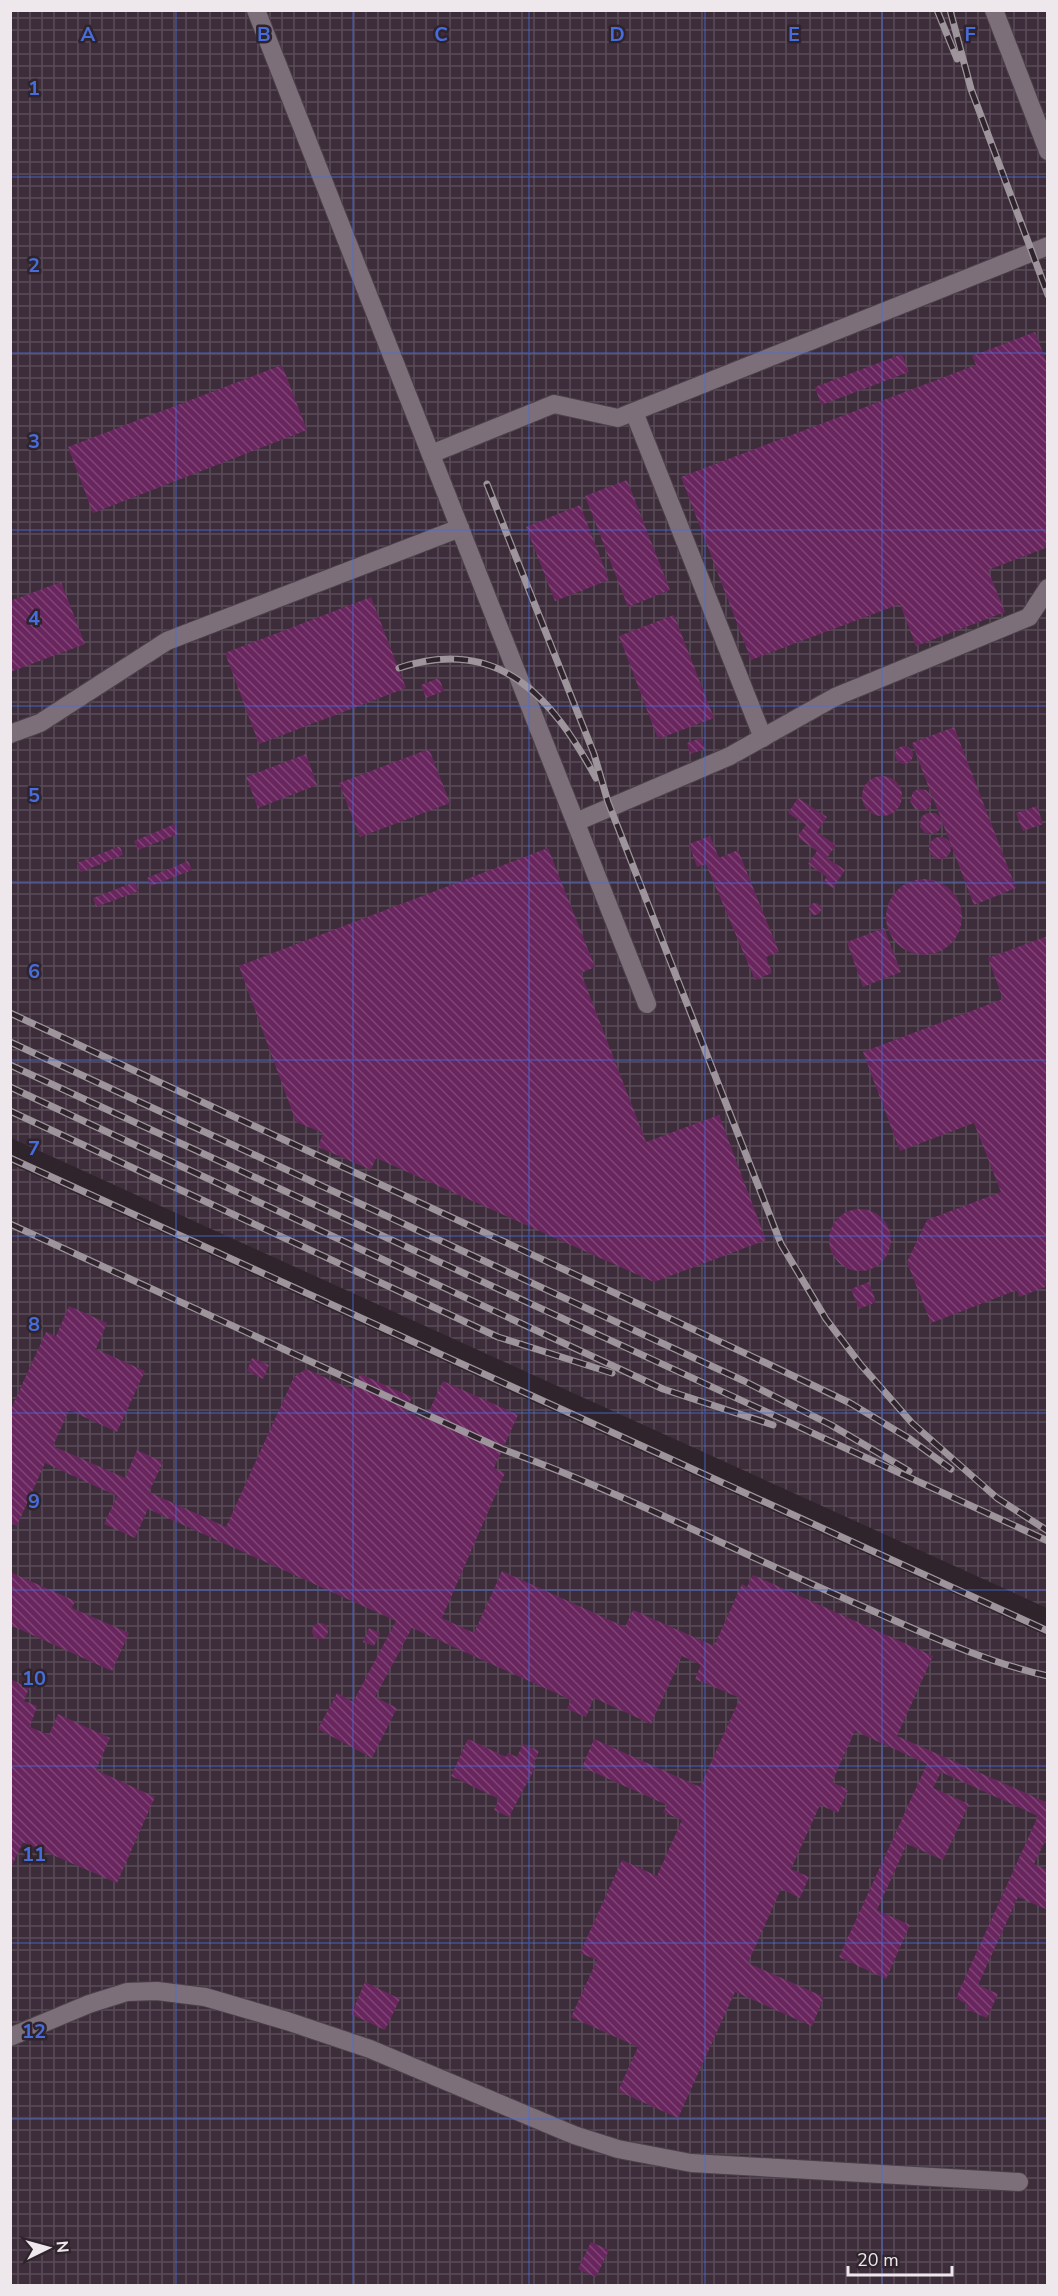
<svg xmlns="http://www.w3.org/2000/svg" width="1058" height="2296" viewBox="0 0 1058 2296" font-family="'Nunito Sans',sans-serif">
<defs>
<pattern id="industrial-grid" width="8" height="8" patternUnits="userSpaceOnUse" patternTransform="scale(1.5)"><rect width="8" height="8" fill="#3d2d3a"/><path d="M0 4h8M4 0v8" fill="none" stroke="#594b57"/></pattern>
<pattern id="building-back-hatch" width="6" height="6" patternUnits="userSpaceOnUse" patternTransform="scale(1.5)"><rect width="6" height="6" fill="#69255e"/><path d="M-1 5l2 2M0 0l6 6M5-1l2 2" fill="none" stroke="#7f4575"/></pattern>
</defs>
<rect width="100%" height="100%" fill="#2f242c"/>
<!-- industrial -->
<g fill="url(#industrial-grid)">
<polygon points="11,11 1047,11 1047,1608 11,1138"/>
<polygon points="11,1164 1047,1636 1047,2285 11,2286"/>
</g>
<!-- building -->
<g fill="url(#building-back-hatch)">
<polygon points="1035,332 1048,366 1048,547 988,570 1005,612 916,646 900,604 751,660 681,477 976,365 972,356"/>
<polygon points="902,354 909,372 821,405 815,387"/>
<polygon points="282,365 307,430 93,513 68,447"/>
<polygon points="627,480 670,590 628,607 585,496"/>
<polygon points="580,505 609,580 555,601 526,527"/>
<polygon points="61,582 85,644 10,672 10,601"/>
<polygon points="371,597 406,688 259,744 225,653"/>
<polygon points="674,615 714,718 658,739 619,636"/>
<polygon points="439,678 444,691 426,698 421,685"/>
<polygon points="954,727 1016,888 974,905 941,819 941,828 935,834 926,834 920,827 921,817 927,813 935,813 941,818 932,796 931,806 924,811 915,809 910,801 913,792 918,789 926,790 932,796 912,743"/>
<polygon points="701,738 705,749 690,754 687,743"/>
<circle cx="904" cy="755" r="9"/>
<polygon points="429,749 450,803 360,837 339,783"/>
<polygon points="306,754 317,785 258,808 246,777"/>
<circle cx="882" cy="796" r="20"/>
<polygon points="798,798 827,817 817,832 836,845 827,858 845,870 833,888 823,882 827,877 808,864 817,851 797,837 806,825 788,813"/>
<polygon points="1037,806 1043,824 1023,831 1016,813"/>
<polygon points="175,824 178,834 138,850 134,841"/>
<polygon points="710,836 719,858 738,850 779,952 766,957 772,973 755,980 706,864 697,867 689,844"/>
<circle cx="940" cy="848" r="11"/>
<polygon points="120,846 123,855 81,872 77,863"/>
<polygon points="548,848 595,967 581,973 646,1142 719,1115 766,1240 654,1282 376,1158 371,1170 318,1147 323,1133 296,1122 239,966"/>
<polygon points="188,861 192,870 151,886 147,878"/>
<circle cx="924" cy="917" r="38"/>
<polygon points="135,882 139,891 96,907 93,898"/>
<circle cx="815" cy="909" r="6"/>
<polygon points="884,928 901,972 863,987 847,942"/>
<polygon points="1048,936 1048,1286 1019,1297 1017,1290 931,1323 907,1262 927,1220 1001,1192 974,1123 900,1151 863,1052 1003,999 988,958"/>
<circle cx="860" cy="1240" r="31"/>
<polygon points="869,1282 876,1302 859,1309 851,1289"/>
<polygon points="69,1306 107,1323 96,1349 145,1371 117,1432 69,1410 53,1446 125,1478 137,1450 163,1462 149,1492 226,1527 294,1377 306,1369 353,1390 360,1374 412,1397 406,1411 425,1420 443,1381 518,1415 494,1468 505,1473 442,1618 474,1633 502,1571 625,1627 633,1610 714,1646 742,1584 747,1587 753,1575 933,1656 897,1736 1048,1803 1048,1835 1034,1864 1048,1870 1048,1910 1018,1897 978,1985 998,1994 987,2018 966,2009 968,2005 956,1998 1038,1816 941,1772 933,1788 969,1804 943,1860 907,1844 877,1910 910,1925 886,1979 839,1957 927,1764 855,1731 832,1782 848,1790 838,1813 820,1805 791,1869 809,1877 800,1898 781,1889 748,1963 824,1997 812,2026 735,1992 678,2118 618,2091 638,2047 571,2017 597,1960 580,1953 622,1860 657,1876 682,1820 663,1812 667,1805 582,1767 594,1739 700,1787 740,1698 695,1679 701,1665 682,1656 651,1724 594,1698 586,1717 567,1709 571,1700 412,1628 375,1697 397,1708 372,1758 318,1729 337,1693 353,1702 396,1621 148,1509 135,1538 104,1524 117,1496 45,1463 17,1526 10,1523 10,1411 46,1332 56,1336"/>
<polygon points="252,1358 269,1365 263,1379 247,1371"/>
<polygon points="10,1572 75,1601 72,1608 129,1633 112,1671 10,1625"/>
<circle cx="320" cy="1631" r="8"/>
<polygon points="369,1628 380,1633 374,1646 363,1642"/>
<polygon points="10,1679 29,1688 24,1701 37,1706 30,1727 49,1735 58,1714 110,1738 96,1770 155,1797 117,1883 23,1842 10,1870"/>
<polygon points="468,1739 506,1757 508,1753 517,1757 523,1744 539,1751 533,1765 536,1766 509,1817 494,1810 499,1799 451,1776"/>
<polygon points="365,1982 400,1999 385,2030 351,2014"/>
<polygon points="591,2242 609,2250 596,2277 578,2269"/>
</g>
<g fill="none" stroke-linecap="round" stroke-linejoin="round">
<defs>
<g id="service">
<polyline points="256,10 647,1004"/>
<polyline points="994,10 1048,151"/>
<polyline points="634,412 763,738"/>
<polyline points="431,454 554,404 618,418 1048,246"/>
<polyline points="10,734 40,723 167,641 460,528"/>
<polyline points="576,822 730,756 835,697 1029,617 1048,588"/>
<polyline points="10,2037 89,2004 127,1992 157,1991 205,1997 287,2021 370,2049 574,2135 618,2149 691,2163 1019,2182"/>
</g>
</defs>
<!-- service casing -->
<use href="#service" stroke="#4b4149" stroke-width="20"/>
<!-- service -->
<use href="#service" stroke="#7c6f79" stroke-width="18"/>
<defs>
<g id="rail">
<polyline points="937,10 957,59"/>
<polyline points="950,10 971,89 1048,295"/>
<polyline points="487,484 594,754 608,802 781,1244 826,1319 861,1365 912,1423 997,1498 1048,1531"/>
<path d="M399,668C499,635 552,697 596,778"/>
<polyline points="10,1013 764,1362 850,1403 910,1439 951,1469"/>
<polyline points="10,1042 744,1381 831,1425 909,1471"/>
<polyline points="10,1065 1048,1541"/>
<polyline points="10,1087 663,1389 773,1425"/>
<polyline points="10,1111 498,1337 612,1373"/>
<polyline points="10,1158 1048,1631"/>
<path d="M10,1224L502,1449C629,1495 749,1558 873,1611C930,1636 986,1662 1048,1676"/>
</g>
</defs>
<!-- rail casing -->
<use href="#rail" stroke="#9e959c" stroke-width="7"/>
<!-- rail -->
<use href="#rail" stroke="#2f242c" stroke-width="4.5" stroke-dasharray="14" stroke-linecap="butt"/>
</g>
<!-- grid -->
<path fill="none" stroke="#476ddc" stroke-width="1.5" stroke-opacity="0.55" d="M176,10V2286M353,10V2286M529,10V2286M705,10V2286M882,10V2286M10,177H1048M10,353H1048M10,530H1048M10,706H1048M10,883H1048M10,1060H1048M10,1236H1048M10,1413H1048M10,1590H1048M10,1766H1048M10,1943H1048M10,2119H1048"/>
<g font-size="20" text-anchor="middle" font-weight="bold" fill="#476ddc" stroke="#2f242c" stroke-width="5" stroke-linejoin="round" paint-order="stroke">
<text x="88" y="41">A</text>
<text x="264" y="41">B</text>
<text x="441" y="41">C</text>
<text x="617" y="41">D</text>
<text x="794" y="41">E</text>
<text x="970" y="41">F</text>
<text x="34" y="95">1</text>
<text x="34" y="272">2</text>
<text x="34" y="448">3</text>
<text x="34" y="625">4</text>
<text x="34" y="802">5</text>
<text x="34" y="978">6</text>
<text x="34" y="1155">7</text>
<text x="34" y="1331">8</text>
<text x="34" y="1508">9</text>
<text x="34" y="1685">10</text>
<text x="34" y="1861">11</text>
<text x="34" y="2038">12</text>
</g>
<!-- border -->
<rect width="1058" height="2296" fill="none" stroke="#eee7ec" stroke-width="24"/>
<!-- north arrow -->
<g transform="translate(48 2248) rotate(85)" stroke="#2f242c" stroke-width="4.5" paint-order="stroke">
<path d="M0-4.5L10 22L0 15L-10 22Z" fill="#eee7ec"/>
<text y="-9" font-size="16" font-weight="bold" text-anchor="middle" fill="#eee7ec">N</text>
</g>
<!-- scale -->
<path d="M848 2266v9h104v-9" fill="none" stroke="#eee7ec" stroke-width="3"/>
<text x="857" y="2266" font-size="18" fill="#eee7ec" stroke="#2f242c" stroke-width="4.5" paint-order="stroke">20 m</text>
</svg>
